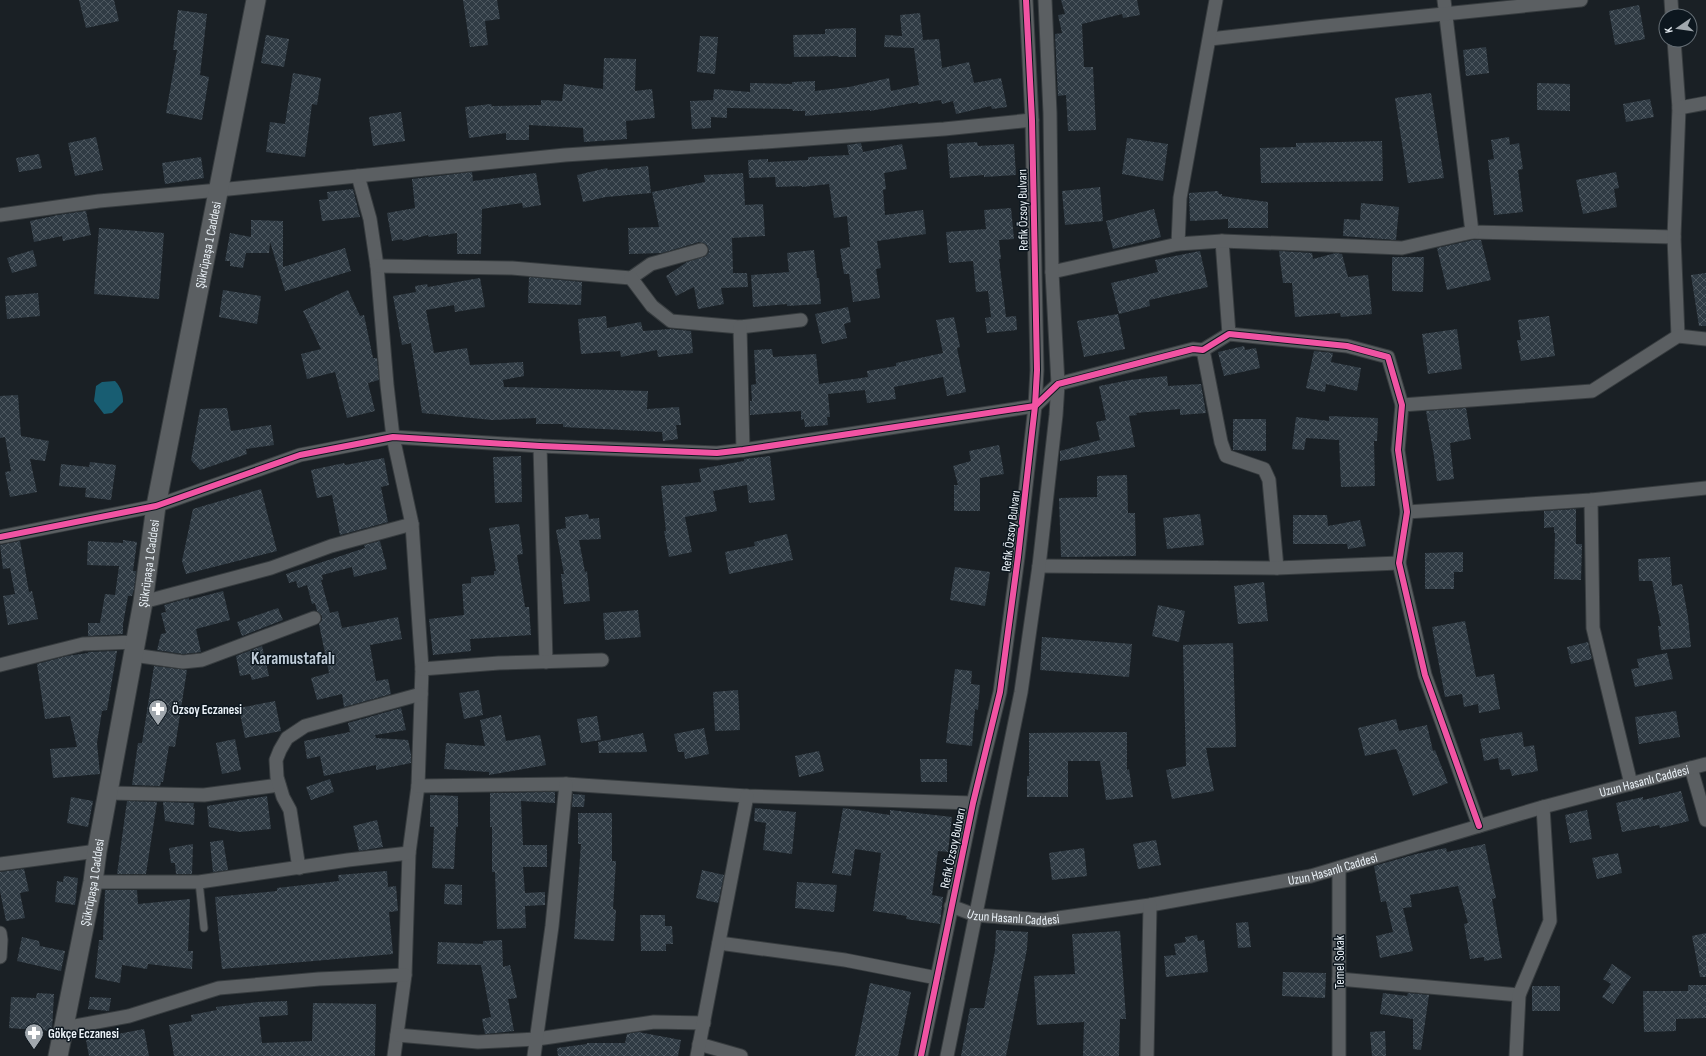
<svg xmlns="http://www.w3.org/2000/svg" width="1706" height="1056" viewBox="0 0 1706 1056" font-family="'Sofia Sans Condensed',sans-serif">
<defs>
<pattern id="building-cross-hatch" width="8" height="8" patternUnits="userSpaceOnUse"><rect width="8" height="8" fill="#303b44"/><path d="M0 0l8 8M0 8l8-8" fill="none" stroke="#4e5860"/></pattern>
</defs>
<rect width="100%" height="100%" fill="#1a2025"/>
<!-- water -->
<path fill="#185d72" d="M115,381C121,387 123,394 123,402L112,413L104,414L94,401L96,386L102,382Z"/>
<!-- building -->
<g fill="url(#building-cross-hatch)">
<polygon points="79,0 114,0 119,21 86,28"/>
<polygon points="463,0 497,0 500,19 485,21 488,45 470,47"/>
<polygon points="1061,0 1137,0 1140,15 1123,18 1122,14 1082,24 1084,67 1093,67 1096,130 1068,131 1066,95 1058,96 1055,34 1062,33 1058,15 1065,14"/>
<polygon points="1639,5 1645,39 1615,45 1609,11"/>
<polygon points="178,10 207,14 200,75 209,77 202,120 166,113 177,50 173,50"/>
<polygon points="920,13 923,40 939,39 942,68 969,62 974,83 1001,78 1007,107 992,109 991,106 956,114 953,101 942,104 941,100 918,104 918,102 870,111 870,110 805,116 805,111 793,111 792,109 727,108 727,118 711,117 711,128 692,129 690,101 713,100 714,89 750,92 750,83 792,84 792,82 815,81 815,91 849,87 889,78 891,91 919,85 914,48 884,47 885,35 902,36 900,15"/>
<polygon points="856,28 856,57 838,57 838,56 794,57 793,35 825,34 825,29"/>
<polygon points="266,35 289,39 284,67 261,63"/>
<polygon points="700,36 718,37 715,74 697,72"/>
<polygon points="1486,47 1489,73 1466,76 1463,50"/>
<polygon points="604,58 636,59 635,91 652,89 655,118 626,121 627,139 584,142 583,128 529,125 529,140 506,140 506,133 469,138 465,107 491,104 492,106 541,105 541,100 562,101 564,84 603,89"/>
<polygon points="293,73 321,78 317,105 312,104 305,157 266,152 270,122 285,124"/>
<polygon points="1537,83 1570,84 1570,111 1537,110"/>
<polygon points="1431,93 1444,178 1408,183 1395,98"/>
<polygon points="1650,99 1654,117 1626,122 1623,104"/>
<polygon points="401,112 405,141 373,146 369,117"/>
<polygon points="96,137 103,170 75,176 68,143"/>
<polygon points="1509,137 1510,145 1519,143 1523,169 1518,170 1523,212 1494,215 1488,160 1494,159 1491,140"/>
<polygon points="1127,138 1168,144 1163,181 1122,174"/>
<polygon points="1382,141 1383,181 1261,183 1260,148 1296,147 1296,143"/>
<polygon points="977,142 978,146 1014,144 1016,175 984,177 984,175 950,178 947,144"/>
<polygon points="861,143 863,152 902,144 907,169 884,173 886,189 883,190 885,215 923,210 926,234 877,241 881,268 876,269 880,298 853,302 849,274 844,274 840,249 850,247 847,216 834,218 829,184 802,187 802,186 776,187 775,177 749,178 748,160 768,159 768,162 808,160 808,157 849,155 847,145"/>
<polygon points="39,154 42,168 19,172 16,158"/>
<polygon points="201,157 204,178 165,184 162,163"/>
<polygon points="648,166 651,193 606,197 583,202 577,175 607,168 608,170"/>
<polygon points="472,172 473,181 536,173 541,205 523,208 522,203 482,209 481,254 457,254 457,233 429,237 428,235 403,241 402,239 392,241 387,213 415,208 412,179"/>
<polygon points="1616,172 1619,188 1614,189 1617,207 1583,214 1576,180"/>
<polygon points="743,173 745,205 763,204 765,236 732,238 733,273 747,273 748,287 721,288 724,304 698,309 694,287 676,296 666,276 687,262 706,256 709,252 707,245 699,242 662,253 629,254 628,228 659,227 652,192 705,182 704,175"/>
<polygon points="1100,187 1103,221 1065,225 1062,191"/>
<polygon points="353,189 360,217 322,221 319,200 328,199 327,192"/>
<polygon points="1218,191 1219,194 1222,194 1222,196 1268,202 1268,228 1228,228 1228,219 1190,221 1189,193"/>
<polygon points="1361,203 1399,207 1396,240 1343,236 1344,219 1360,220"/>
<polygon points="1011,208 1014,239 999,240 1001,259 999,259 1006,317 1016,316 1017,330 987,333 985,318 991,317 988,291 976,292 973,261 949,263 946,232 986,229 984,210"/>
<polygon points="1154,209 1161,237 1113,249 1106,221"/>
<polygon points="86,211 91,235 63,241 62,236 34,242 30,221 58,215"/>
<polygon points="251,220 283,221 283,267 345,248 351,271 285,291 270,242 269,253 246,253 243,268 230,266 230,261 225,261 230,233 251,237"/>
<polygon points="99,228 164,233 159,299 94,294"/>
<polygon points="1473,240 1481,240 1491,280 1447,290 1437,248"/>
<polygon points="33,250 37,266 12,273 7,258"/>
<polygon points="814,250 817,278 819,278 821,304 787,306 787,304 753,307 751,275 789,272 787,253"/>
<polygon points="1200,251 1208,287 1149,300 1150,306 1119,314 1111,283 1158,272 1155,260"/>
<polygon points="1279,251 1312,253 1313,259 1336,253 1342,254 1348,277 1368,275 1372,314 1341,317 1340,313 1295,317 1292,283 1283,283"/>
<polygon points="1392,257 1424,257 1423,292 1392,291"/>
<polygon points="1706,273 1706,326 1699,326 1691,275"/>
<polygon points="529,277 582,282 581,305 528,303"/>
<polygon points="480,278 485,307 455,312 454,305 426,310 434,353 467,348 470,365 523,362 524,376 503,380 504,387 648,391 647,409 679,407 681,425 676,425 678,439 663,441 662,432 563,427 563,424 536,424 536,418 492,420 422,413 411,343 402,345 393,296 416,292 415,286 427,284 428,287"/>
<polygon points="223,290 261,296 257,324 219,317"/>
<polygon points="348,290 360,316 364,315 373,358 377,358 379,380 368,383 375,411 347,418 335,372 307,379 301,354 321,349 303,311"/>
<polygon points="38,293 40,316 7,319 5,296"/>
<polygon points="848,307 851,322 844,324 847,338 822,344 815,314"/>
<polygon points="1118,314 1125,349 1084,357 1077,321"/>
<polygon points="606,316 607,328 641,322 643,331 670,329 691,331 693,353 658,357 657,350 621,357 620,351 581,354 578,319"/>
<polygon points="1549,316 1555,356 1521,361 1517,340 1521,340 1518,320"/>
<polygon points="954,317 960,347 957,348 966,392 947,396 943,377 894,387 896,399 867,403 865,390 828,394 830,417 827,417 828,425 805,427 804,419 801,420 801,411 750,415 750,401 752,401 751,385 756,384 754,350 772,349 773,357 816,354 819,384 868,377 867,371 896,366 896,363 943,353 936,320"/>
<polygon points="1457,329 1462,369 1428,374 1422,334"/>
<polygon points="1244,346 1245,350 1256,348 1260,368 1224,376 1218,352"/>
<polygon points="1314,351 1333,353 1331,362 1361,368 1357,391 1326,384 1325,392 1306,388"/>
<polygon points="1167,376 1168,386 1201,384 1206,413 1180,415 1180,409 1136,413 1137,415 1129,416 1135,447 1060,461 1060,451 1100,440 1096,422 1106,420 1099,386 1130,380"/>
<polygon points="18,395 21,436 49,441 45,461 30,459 37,492 10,497 5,472 11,471 5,437 0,438 0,396"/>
<polygon points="227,408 231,431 271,425 274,445 246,449 247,454 200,470 191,460 200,409"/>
<polygon points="1466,408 1471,439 1450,443 1454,479 1437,481 1434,456 1426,411"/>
<polygon points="1329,416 1378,418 1377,441 1374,441 1375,486 1341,487 1339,440 1306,438 1304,450 1292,449 1296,417 1329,421"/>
<polygon points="1233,419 1266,419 1266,451 1233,450"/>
<polygon points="999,445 1004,474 980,478 980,511 954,511 954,485 958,485 953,466 971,461 969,451"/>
<polygon points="521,456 522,502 495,503 493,457"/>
<polygon points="770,456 775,500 749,503 747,485 713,491 717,511 685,517 692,552 669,557 664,531 666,531 661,486 701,482 699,469 744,461 744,459"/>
<polygon points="384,458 389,485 381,487 388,522 340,535 332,495 317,498 311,470 344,463 345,465"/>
<polygon points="90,462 116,465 111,500 85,497 86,488 59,486 61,464 89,467"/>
<polygon points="1127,475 1128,513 1135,513 1136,556 1061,557 1059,498 1097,497 1097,476"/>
<polygon points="261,489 277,551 186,574 182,561 193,509"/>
<polygon points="1576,509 1576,544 1582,544 1581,580 1554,579 1555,533 1554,533 1554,527 1544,528 1544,511"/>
<polygon points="588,514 589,519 599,518 601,539 579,540 585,572 587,571 590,601 564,604 561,574 564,574 556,530 566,528 565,517"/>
<polygon points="1200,514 1204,545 1167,549 1163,518"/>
<polygon points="1293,515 1327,515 1328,526 1360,520 1366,546 1348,549 1347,544 1293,544"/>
<polygon points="519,524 523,554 517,555 525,607 529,607 531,635 470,639 471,651 433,655 429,619 464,615 462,584 471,583 471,577 494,575 494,571 496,571 489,528"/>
<polygon points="787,534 793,560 729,574 725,552 755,546 754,542"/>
<polygon points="123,540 137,542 133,571 136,571 134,589 132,596 128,596 123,624 123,634 88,636 88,623 100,623 105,594 115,595 119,566 87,565 88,541 123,543"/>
<polygon points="20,541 29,592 32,591 38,619 8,625 3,596 15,594 10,568 3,569 0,545"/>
<polygon points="380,541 387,569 354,577 352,567 322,575 323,580 321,580 330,613 338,611 342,628 398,617 402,639 370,645 376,681 388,679 391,694 344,707 342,694 317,700 311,678 329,673 319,624 322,620 322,616 317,611 315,603 312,604 307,585 298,588 296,581 289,583 286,574 365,548 364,545"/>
<polygon points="1463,552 1463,572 1454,572 1454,589 1425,589 1425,553"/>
<polygon points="1670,557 1672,586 1682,584 1688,617 1691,647 1661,650 1658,626 1661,626 1652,581 1639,581 1638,559"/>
<polygon points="955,567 990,572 985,606 950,600"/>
<polygon points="1264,582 1268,621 1238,624 1234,586"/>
<polygon points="223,591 230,620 196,629 201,652 183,654 157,650 161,634 166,633 161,613 166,612 164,605 189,598 189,600"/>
<polygon points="1158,605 1185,611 1179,642 1152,636"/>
<polygon points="278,608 283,620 242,636 237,622"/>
<polygon points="638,610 641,637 605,640 603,613"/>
<polygon points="1465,621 1476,677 1494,674 1500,709 1479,713 1478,704 1464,707 1462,694 1445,697 1432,627"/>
<polygon points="1042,637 1132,644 1129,677 1040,670"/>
<polygon points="1588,642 1592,659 1571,664 1567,647"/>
<polygon points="1233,643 1236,747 1206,748 1214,791 1172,799 1166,770 1186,766 1183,645"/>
<polygon points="262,646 269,676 252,680 250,674 240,676 236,656"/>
<polygon points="117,651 107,710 102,711 97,743 100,774 53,778 50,749 77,747 70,716 45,719 37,664 67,656 88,653 88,652"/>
<polygon points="1667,653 1673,679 1635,687 1631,669 1639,668 1637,659"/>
<polygon points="154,666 187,670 175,747 169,746 163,782 161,782 160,786 132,785 138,743 142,743"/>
<polygon points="955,669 972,671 971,684 980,685 978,710 975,709 972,746 946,743"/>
<polygon points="479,690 483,715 464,719 459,693"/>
<polygon points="738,690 740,730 715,731 713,692"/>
<polygon points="275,701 281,731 245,738 239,708"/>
<polygon points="401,708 406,730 375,735 376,738 408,740 411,754 411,763 376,770 376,765 324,776 320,756 307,759 304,741 350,732 348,723"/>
<polygon points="1676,711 1680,737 1639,744 1635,717"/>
<polygon points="501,715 506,741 540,735 546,765 489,775 489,772 444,769 446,743 485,746 480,720"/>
<polygon points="597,716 601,740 581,743 577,719"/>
<polygon points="1396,719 1399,731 1427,725 1433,751 1435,750 1448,783 1413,796 1396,749 1365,756 1358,728"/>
<polygon points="704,728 709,754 685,759 684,752 678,752 674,734"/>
<polygon points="1127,732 1127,770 1129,769 1133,797 1106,800 1100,761 1068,761 1068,797 1027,797 1027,776 1029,776 1029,733"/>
<polygon points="1522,732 1524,747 1534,745 1538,771 1512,776 1510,769 1500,770 1498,758 1484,761 1480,739"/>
<polygon points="643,733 647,752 599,753 598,742"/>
<polygon points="235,739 241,770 222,774 216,743"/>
<polygon points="819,751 824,771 799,777 795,756"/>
<polygon points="920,759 947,759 947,782 921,782"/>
<polygon points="330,779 334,792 311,800 306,787"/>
<polygon points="1681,791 1689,821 1660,828 1659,825 1622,832 1616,803 1643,797 1643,800"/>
<polygon points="555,792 555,803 521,801 523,845 547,845 547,867 523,867 525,893 545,892 545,905 525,906 526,928 497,929 495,872 492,872 492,827 490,827 490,793"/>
<polygon points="573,794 585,795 584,807 572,807"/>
<polygon points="430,795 458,796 458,827 456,827 454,869 432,868 434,827 430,827"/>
<polygon points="267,796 271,829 239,832 209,827 207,806"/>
<polygon points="71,797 93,801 88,827 67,823"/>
<polygon points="127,801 157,802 146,874 117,874"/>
<polygon points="163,802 194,803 193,809 195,808 194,825 165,821"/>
<polygon points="755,808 796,812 792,854 763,850 766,823 754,821"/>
<polygon points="843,808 890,815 890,810 952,817 948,852 938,851 932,895 943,897 940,924 906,919 907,916 873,911 881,853 855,849 851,876 832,873"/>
<polygon points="1587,810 1592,839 1570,843 1565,815"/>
<polygon points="578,813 612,813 612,861 616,861 613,909 616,910 614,941 574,939 581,844 578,844"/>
<polygon points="377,820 383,847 359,851 353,826"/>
<polygon points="223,840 228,870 213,872 210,842"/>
<polygon points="1156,840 1161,865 1138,869 1133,844"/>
<polygon points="193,844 192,874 176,874 175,863 171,863 169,848"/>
<polygon points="1485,844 1496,898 1492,899 1502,958 1484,961 1484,957 1470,959 1464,924 1468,923 1458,886 1410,895 1412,907 1403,908 1413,951 1380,958 1376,936 1393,932 1386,901 1381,902 1374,866 1416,854 1446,848 1447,852"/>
<polygon points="1084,848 1087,876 1052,880 1049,853"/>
<polygon points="1618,853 1622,873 1597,879 1592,858"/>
<polygon points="24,869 29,891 20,893 25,918 6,921 0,891 0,872"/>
<polygon points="702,870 724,875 718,903 696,898"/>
<polygon points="387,871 388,887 396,886 398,911 389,912 393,954 222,969 215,897 277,891 277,888 339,881 338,875"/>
<polygon points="64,876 78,878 75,905 55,902 57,881 63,882"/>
<polygon points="797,882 837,885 834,912 795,908"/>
<polygon points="445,884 462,885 462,905 444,904"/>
<polygon points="105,890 137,890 138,904 190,899 188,951 193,951 192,969 148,964 147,969 122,965 120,983 95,978 99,940 103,940"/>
<polygon points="640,915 665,915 665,926 672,926 673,944 666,944 666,951 641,951"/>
<polygon points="1248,922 1251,947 1238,948 1236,923"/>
<polygon points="996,930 1028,932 1027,949 1006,1056 961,1056 970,1008 984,1008 995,951"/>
<polygon points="1120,931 1126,1019 1120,1019 1119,1056 1083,1056 1084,1022 1037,1025 1034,976 1075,974 1072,934"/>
<polygon points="1706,933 1706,977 1700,977 1692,936"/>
<polygon points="1197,935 1198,941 1204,940 1208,972 1166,977 1164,956 1176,955 1174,944 1186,942 1185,937"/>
<polygon points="22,937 39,941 40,947 40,946 65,951 61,971 17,961"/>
<polygon points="502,940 503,967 510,965 517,998 508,999 514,1031 485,1034 482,1019 491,1017 481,965 437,964 438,942 483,944 483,941"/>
<polygon points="1612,964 1631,977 1613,1004 1602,997 1611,984 1603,979"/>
<polygon points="1283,972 1326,973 1325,998 1282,996"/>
<polygon points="870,983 911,992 898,1056 855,1056"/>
<polygon points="1688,985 1706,985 1706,1018 1676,1019 1676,1031 1644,1032 1643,991 1688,991"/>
<rect x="1532" y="986" width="28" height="25"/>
<polygon points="37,993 54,994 52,1031 9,1028 11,997 36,998"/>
<polygon points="1383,993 1407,996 1408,993 1429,995 1421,1050 1413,1049 1413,1019 1380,1014"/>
<polygon points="90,997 111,998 109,1011 88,1009"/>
<polygon points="287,1001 288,1015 259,1017 262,1043 312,1041 313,1003 376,1004 375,1056 174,1056 169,1025 192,1021 191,1015 217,1010 216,1007 258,1002"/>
<polygon points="144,1029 149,1056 89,1056 86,1040"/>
<polygon points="1385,1031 1386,1056 1372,1056 1370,1032"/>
<polygon points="638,1032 681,1040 678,1056 558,1056 557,1048 587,1044 587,1043 625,1043 627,1034"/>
</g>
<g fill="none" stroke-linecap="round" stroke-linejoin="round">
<defs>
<polyline id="lane" points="199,882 204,928"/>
<g id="street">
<polyline points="1444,0 1472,232 1674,237"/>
<polyline points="1671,0 1672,16"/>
<polyline points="1210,39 1316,27 1581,0"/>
<polyline points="1674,40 1679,108 1674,237 1678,336"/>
<polyline points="1679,108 1706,103"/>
<polyline points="358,176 370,219 377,266 387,385 393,437 412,524 422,669 418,786 409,853 405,975 394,1056"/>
<polyline points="0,215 99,201 219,190 565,155 779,141 944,129 1032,120"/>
<polyline points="1222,241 1229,334"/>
<polyline points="1178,244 1180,198 1216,0"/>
<polyline points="377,266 512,268 631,278 651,264 701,250"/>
<polyline points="1052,272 1178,244 1222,241 1402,248 1472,232"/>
<polyline points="631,278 652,306 671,321 740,327 801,320"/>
<polyline points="740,327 743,450"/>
<polyline points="1203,350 1221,442 1226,456 1264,469 1269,480 1277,568"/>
<polyline points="1402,405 1592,391 1678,336 1706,339"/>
<polyline points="540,446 546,662"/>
<polyline points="1591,500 1593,628 1631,784"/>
<polyline points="1407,512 1591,500 1706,488"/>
<polyline points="0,537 156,506 300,455 393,437 540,446 717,453 743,450 1035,406 1058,384 1193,349 1203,350 1229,334 1347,346 1388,357 1402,405 1398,450 1407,512 1399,563 1425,675 1479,826"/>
<polyline points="1039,566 1277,568 1399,563"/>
<polyline points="143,602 271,568 331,546 412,524"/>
<polyline points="133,655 183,662 202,660 314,618"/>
<polyline points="0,665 83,644 136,642"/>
<polyline points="422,669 499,663 602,660"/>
<polyline points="1691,768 1706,820"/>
<polyline points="418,786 566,784 747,796 973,803"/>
<polyline points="108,793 204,795 279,785"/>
<polyline points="0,864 97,851"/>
<polyline points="299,868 290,810 283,797 277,777 276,760 280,750 287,738 305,726 421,694"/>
<polyline points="93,882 199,882 348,860 409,853"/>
<path id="s1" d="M951,906L975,915L1044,920L1150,905L1311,876L1543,807L1706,764"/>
<polyline points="0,933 1,940 0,957"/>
<polyline points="719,943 845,960 937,978"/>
<polyline points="1339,979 1519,995"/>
<polyline points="64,1028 129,1016 219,988 319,979 405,975"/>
<polyline points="397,1035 478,1042 537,1039 654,1022 704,1023"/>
<polyline points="699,1044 741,1056"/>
<polyline points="534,1056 552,926 566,784"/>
<polyline points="697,1056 747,796"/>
<polyline points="921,1056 973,803 1000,692 1018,557 1035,406 1037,370 1032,120 1026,0"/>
<polyline points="947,1056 1021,692 1039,566 1056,415 1058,384 1052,272 1050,113 1045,0"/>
<polyline points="1147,1056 1150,905"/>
<polyline points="1339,1056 1339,868"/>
<polyline points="1516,1056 1519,995 1550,921 1543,807"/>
</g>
<g id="secondary">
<path id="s2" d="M58,1056L93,882L97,851L143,602L156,506L256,0"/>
</g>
</defs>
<!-- lane casing -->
<use href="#lane" stroke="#373c3f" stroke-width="9"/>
<!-- street casing -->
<use href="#street" stroke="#373c3f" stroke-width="15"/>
<!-- secondary casing -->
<use href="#secondary" stroke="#373c3f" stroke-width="21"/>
<!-- lane -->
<use href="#lane" stroke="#5b5f62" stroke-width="7"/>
<!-- street -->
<use href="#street" stroke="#5b5f62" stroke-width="13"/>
<!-- secondary -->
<use href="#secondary" stroke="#5b5f62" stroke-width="19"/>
<defs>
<g id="cycleway">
<polyline points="0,537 156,506 300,455 393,437 540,446 717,453 743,450 1035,406 1058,384 1193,349 1203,350 1229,334 1347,346 1388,357 1402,405 1398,450 1407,512 1399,563 1425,675 1479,826"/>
<polyline points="921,1056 973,803 1000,692 1018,557 1035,406 1037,370 1032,120 1026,0"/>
</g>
</defs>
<!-- cycleway casing -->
<use href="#cycleway" stroke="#0d171f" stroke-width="8"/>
<!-- cycleway -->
<use href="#cycleway" stroke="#f153a3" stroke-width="6"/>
</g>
<!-- icons -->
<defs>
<symbol id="pharmacy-pin" viewBox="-11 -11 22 30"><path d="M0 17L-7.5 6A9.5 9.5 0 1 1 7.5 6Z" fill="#a1a8ae" stroke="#0d171f"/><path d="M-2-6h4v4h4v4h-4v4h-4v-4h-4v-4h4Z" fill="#fff"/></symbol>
</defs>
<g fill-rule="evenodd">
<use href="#pharmacy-pin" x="147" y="698" width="22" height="30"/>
<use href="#pharmacy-pin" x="23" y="1022" width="22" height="30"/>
</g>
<g text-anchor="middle" stroke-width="3" stroke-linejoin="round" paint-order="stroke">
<!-- street labels -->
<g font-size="13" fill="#eaf1f7" stroke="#0d171f">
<text transform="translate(1022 210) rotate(-91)" y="5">Refik Özsoy Bulvarı</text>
<text dy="5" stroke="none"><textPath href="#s2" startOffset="825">Şükrüpaşa 1 Caddesi</textPath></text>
<text transform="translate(1010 531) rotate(-83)" y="5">Refik Özsoy Bulvarı</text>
<text dy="5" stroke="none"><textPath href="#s2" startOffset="501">Şükrüpaşa 1 Caddesi</textPath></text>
<text dy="5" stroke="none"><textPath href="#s1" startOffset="712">Uzun Hasanlı Caddesi</textPath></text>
<text transform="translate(952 848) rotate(-78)" y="5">Refik Özsoy Bulvarı</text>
<text dy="5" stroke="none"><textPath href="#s1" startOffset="388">Uzun Hasanlı Caddesi</textPath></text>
<text dy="5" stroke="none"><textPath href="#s2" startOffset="177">Şükrüpaşa 1 Caddesi</textPath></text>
<text dy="5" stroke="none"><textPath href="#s1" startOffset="64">Uzun Hasanlı Caddesi</textPath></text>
<text transform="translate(1339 962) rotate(-90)" y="5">Temel Sokak</text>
</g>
<!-- poi labels -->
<g font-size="13" font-weight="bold" fill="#eaf1f7" stroke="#0d171f" text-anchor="start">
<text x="172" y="714">Özsoy Eczanesi</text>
<text x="48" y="1038">Gökçe Eczanesi</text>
</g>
<!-- district labels -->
<g font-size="17" font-weight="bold" fill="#bfccd8" stroke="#0d171f">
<text x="293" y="664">Karamustafalı</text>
</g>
</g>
<!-- north arrow -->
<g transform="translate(1678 28) rotate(257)"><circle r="19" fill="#0d171f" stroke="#656e75"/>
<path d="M0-3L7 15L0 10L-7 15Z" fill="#a1a8ae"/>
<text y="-6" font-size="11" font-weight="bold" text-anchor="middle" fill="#eaf1f7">K</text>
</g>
</svg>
